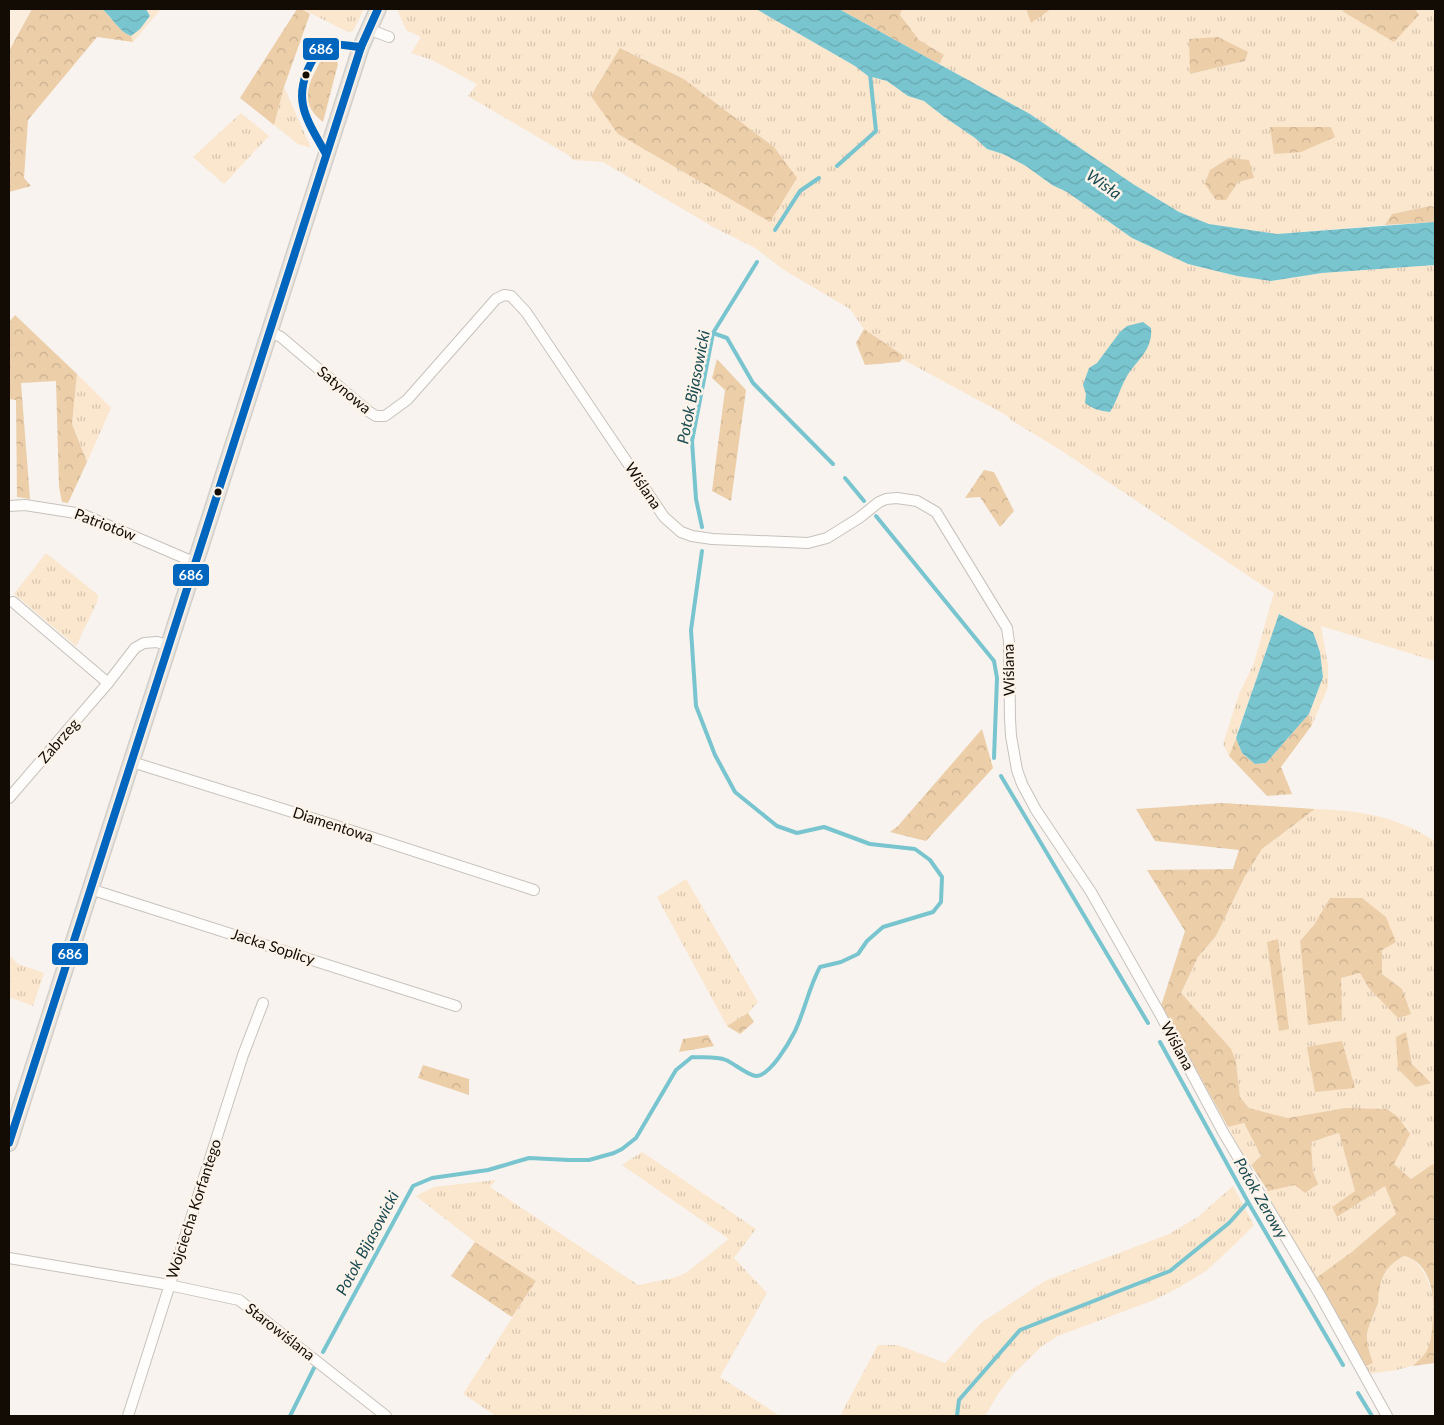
<svg xmlns="http://www.w3.org/2000/svg" width="1444" height="1425" viewBox="0 0 1444 1425" font-family="Lato,sans-serif">
<defs>
<pattern id="grass-tufts" width="24" height="20" patternUnits="userSpaceOnUse" patternTransform="scale(1.25)"><rect width="24" height="20" fill="#fbe6ce"/><path d="M3 7l-1-3M5 7V3M7 7l1-3M15 17l-1-3M17 17v-4M19 17l1-3" fill="none" stroke="#d6c4af"/></pattern>
<pattern id="forest-crowns" width="20" height="18" patternUnits="userSpaceOnUse" patternTransform="scale(1.25)"><rect width="20" height="18" fill="#eccea9"/><path d="M2 6a3 3 0 1 1 6 0M12 15a3 3 0 1 1 6 0" fill="none" stroke="#c9b090"/></pattern>
<pattern id="water-waves" width="16" height="10" patternUnits="userSpaceOnUse" patternTransform="scale(1.25)"><rect width="16" height="10" fill="#79c5cf"/><path d="M0 5q4-4 8 0t8 0" fill="none" stroke="#68a8b0"/></pattern>
</defs>
<rect width="100%" height="100%" fill="#f8f3ee"/>
<!-- built -->
<polygon fill="#fbeede" points="11,9 32,9 9,51 9,14"/>
<!-- grass -->
<g fill="url(#grass-tufts)" fill-rule="evenodd">
<polygon points="146,9 161,9 133,42 131,36 148,20 150,16"/>
<polygon points="302,9 364,9 353,31 348,32"/>
<path d="M397,9H756L855,66L868,76L887,81L908,96L924,101L943,116L975,138L987,149L1003,154L1026,166L1052,185L1067,192L1132,238L1188,264L1237,276L1271,281L1322,273L1435,265V661L1321,626L1328,665V687L1312,725L1309,714L1323,677L1320,652L1313,632L1279,615L1229,756L1223,744L1239,694L1254,663L1274,593L1062,451L1011,420L1006,415L902,359L904,356L864,329L850,309L784,270L755,248L715,228L603,162L573,160L568,155L468,96L477,84L432,60L411,53L421,37L406,30ZM621,48L684,79L774,147Z"/>
<path d="M902,9H1026L1031,22L1051,9H1346L1342,11L1419,15L1415,9H1435V39L1433,43L1435,44V207L1430,206L1392,214L1385,225L1277,234L1209,224L1179,212L1133,184L1030,114L939,64L944,55L919,40L900,15ZM1190,39L1247,52L1245,61L1190,74Z"/>
<polygon points="284,87 311,148 298,144 274,125"/>
<polygon points="241,113 269,136 224,184 193,157"/>
<polygon points="77,374 111,408 87,462 72,424"/>
<polygon points="46,553 98,595 97,602 76,646 14,594"/>
<path d="M1315,809C1347,810 1383,814 1411,828C1419,831 1427,837 1435,841V1168L1433,1164L1411,1179L1393,1163L1345,1108L1288,1118L1249,1108L1240,1097L1236,1061L1181,993L1198,957L1216,936L1245,876L1262,849ZM1330,898L1382,950V974L1402,989L1368,987L1360,973L1341,978L1308,1024L1300,941L1314,925ZM1406,1033L1412,1064L1431,1083L1398,1069Z"/>
<polygon points="686,879 758,1002 748,1013 727,1026 657,897"/>
<polygon points="9,955 18,964 44,973 33,1006 9,997"/>
<polygon points="1244,1123 1261,1156 1249,1166 1228,1127"/>
<polygon points="1339,1133 1355,1191 1333,1206 1337,1217 1385,1185 1396,1214 1353,1251 1316,1278 1264,1191 1295,1185 1317,1184 1313,1172 1311,1142"/>
<polygon points="642,1152 756,1229 734,1258 767,1293 720,1377 780,1416 496,1416 463,1394 536,1281 475,1242 416,1196 434,1187 496,1180 490,1187 638,1285 673,1278 686,1273 729,1239 622,1165"/>
<polygon points="1233,1186 1254,1225 1234,1245 1206,1271 1178,1288 1154,1300 1058,1336 1042,1346 1012,1375 998,1394 985,1416 840,1416 878,1345 898,1345 945,1363 981,1323 1045,1281 1169,1234 1198,1217"/>
<path d="M1404,1256C1438,1265 1441,1335 1423,1357C1412,1371 1385,1371 1369,1374L1365,1366L1373,1363C1362,1331 1369,1332 1378,1303C1379,1300 1378,1296 1379,1292C1381,1274 1389,1264 1404,1256Z"/>
</g>
<!-- forest -->
<g fill="url(#forest-crowns)">
<path d="M32,9H102C112,17 119,32 131,36L133,42L97,37L28,120L24,178L31,186L9,192V51Z"/>
<polygon points="297,9 302,9 310,14 284,87 274,125 240,98"/>
<polygon points="839,9 902,9 900,15 919,40 944,55 939,64"/>
<polygon points="1026,9 1051,9 1031,23"/>
<polygon points="1346,9 1415,9 1419,15 1394,42 1342,11"/>
<polygon points="1218,37 1248,52 1245,61 1190,74 1189,39"/>
<polygon points="620,48 684,79 774,147 797,178 770,222 618,134 591,96"/>
<path d="M325,52H333L338,64L323,122C294,100 313,77 325,52Z"/>
<polygon points="1270,127 1331,127 1335,137 1301,152 1274,154"/>
<polygon points="1229,158 1249,160 1254,178 1238,182 1226,200 1216,200 1205,184 1210,170"/>
<polygon points="1430,206 1435,207 1435,222 1385,225 1392,214"/>
<polygon points="15,315 77,374 72,424 87,462 68,503 62,502 59,487 56,381 21,383 30,499 17,497 16,400 9,399 9,322"/>
<polygon points="864,329 904,356 900,362 865,365 856,343"/>
<polygon points="717,359 746,390 731,501 712,491 725,390 712,378"/>
<polygon points="984,470 994,472 1014,511 1000,527 980,497 965,498"/>
<polygon points="1309,714 1312,725 1281,767 1292,794 1267,796 1229,756 1236,738 1242,753 1255,764 1266,763"/>
<polygon points="982,729 993,768 926,841 890,832 898,826"/>
<path d="M1223,803L1315,809L1262,849L1245,876L1216,936L1198,957L1181,993L1231,1049L1236,1061L1240,1097L1249,1108L1288,1118L1345,1108L1387,1109L1398,1117L1410,1134L1394,1164L1411,1179L1433,1164L1435,1168V1363L1412,1366C1420,1360 1426,1355 1429,1345C1431,1341 1431,1335 1432,1330C1435,1304 1435,1264 1404,1256C1389,1264 1381,1274 1379,1292C1378,1296 1379,1300 1378,1303C1368,1332 1362,1331 1373,1363L1365,1366L1316,1278L1353,1251L1396,1214L1385,1186L1337,1217L1332,1207L1355,1191L1339,1133L1311,1142L1313,1172L1318,1184L1305,1193L1295,1185L1268,1191L1251,1165L1261,1156L1244,1123L1228,1127L1161,1006L1185,931L1147,870L1233,869L1239,850L1155,841L1136,809Z"/>
<polygon points="1330,898 1362,898 1386,917 1396,942 1382,950 1382,974 1402,989 1411,1014 1398,1018 1368,987 1360,973 1341,978 1342,1020 1308,1025 1300,941 1314,925"/>
<polygon points="1278,939 1289,1029 1279,1031 1267,942"/>
<polygon points="748,1013 754,1022 740,1034 727,1026"/>
<polygon points="1406,1032 1412,1064 1431,1083 1416,1087 1398,1069 1396,1037"/>
<polygon points="708,1035 714,1046 679,1052 683,1039"/>
<polygon points="1342,1041 1355,1088 1315,1092 1307,1047"/>
<polygon points="423,1065 469,1079 469,1095 418,1078"/>
<polygon points="475,1242 536,1281 512,1317 451,1276"/>
</g>
<!-- water -->
<g fill="url(#water-waves)">
<path d="M102,9H146L150,16L140,29L131,36C119,32 112,17 102,9Z"/>
<polygon points="756,9 839,9 1030,114 1133,184 1179,212 1209,224 1277,234 1434,222 1435,265 1322,273 1271,281 1237,276 1188,264 1132,238 1067,192 1052,185 1026,166 1003,154 987,149 975,138 943,116 924,101 908,96 887,81 868,76 855,66"/>
<path d="M1143,322L1151,328C1153,350 1137,360 1127,376C1120,388 1117,401 1110,412C1100,411 1093,409 1085,403L1086,394L1083,385L1089,368L1097,363L1120,332L1127,326Z"/>
<polygon points="1279,614 1313,632 1320,652 1323,677 1309,714 1266,763 1255,764 1242,753 1236,738"/>
</g>
<g fill="none" stroke-linecap="round" stroke-linejoin="round">
<!-- stream -->
<g stroke="#79c5cf" stroke-width="4">
<polyline points="837,166 876,131 870,74"/>
<polyline points="775,230 800,191 819,178"/>
<polyline points="713,333 727,338 753,383 833,464"/>
<polyline points="845,478 864,501"/>
<polyline points="876,516 994,661 997,678 994,758"/>
<polyline points="702,527 696,499 692,441 713,333 757,262"/>
<polyline points="1001,776 1148,1023"/>
<polyline points="1160,1042 1248,1202 1343,1365"/>
<path d="M323,1352L413,1186L432,1178L488,1170L529,1158L569,1160H589L614,1153L622,1149L636,1138L676,1070L692,1057C703,1058 716,1056 726,1060C735,1064 747,1075 756,1076C770,1076 789,1043 795,1031C805,1010 809,987 820,967L841,962L858,954L867,941L883,927L933,912L941,902L942,877L930,860L915,849L870,844L824,827L797,833L777,826L735,792L715,755L696,706L691,630L702,551"/>
<polyline points="1358,1393 1372,1416"/>
<polyline points="290,1416 314,1368"/>
<polyline points="957,1416 959,1400 1020,1330 1170,1271 1229,1223 1248,1202"/>
</g>
<defs>
<g id="street">
<polyline points="368,29 389,37"/>
<polyline points="270,332 281,337 368,411 376,416 385,416 407,400 496,299 504,295 511,296 526,312 664,517 681,532 692,536 712,539 808,543 827,538 859,518 879,502 886,499 897,498 917,501 936,512 1007,628 1009,642 1010,719 1011,736 1017,770 1022,784 1036,810 1091,892 1160,1014 1223,1132 1320,1295 1387,1416"/>
<polyline points="9,506 25,505 82,514 196,563"/>
<polyline points="13,602 108,683"/>
<polyline points="132,762 337,826 534,890"/>
<polyline points="9,798 108,683 135,648 144,643 157,642 169,646"/>
<polyline points="90,889 456,1006"/>
<polyline points="9,1258 169,1285 239,1300 386,1416"/>
<polyline points="128,1416 243,1055 263,1003"/>
</g>
<polyline id="primary" points="9,1143 361,47 378,9"/>
</defs>
<!-- street casing -->
<use href="#street" stroke="#c7c2bb" stroke-width="12"/>
<!-- primary casing -->
<use href="#primary" stroke="#d2cfcb" stroke-width="18"/>
<!-- street -->
<use href="#street" stroke="#fefdfc" stroke-width="10"/>
<!-- primary -->
<use href="#primary" stroke="#eae6e0" stroke-width="15"/>
<defs>
<g id="bus-1">
<path d="M326,154C308,121 291,101 311,63C314,57 319,49 326,46C336,42 351,47 361,47"/>
<polyline points="9,1143 361,47 378,9"/>
</g>
</defs>
<!-- bus-1 casing -->
<use href="#bus-1" stroke="#fcf4ea" stroke-width="11"/>
<!-- bus-1 -->
<use href="#bus-1" stroke="#0065bd" stroke-width="8"/>
</g>
<!-- markers -->
<g fill="#120c04" stroke="#fcf4ea" stroke-width="2">
<circle cx="306" cy="75" r="4.5"/>
<circle cx="218" cy="492" r="4.5"/>
</g>
<g text-anchor="middle" stroke-width="5" stroke-linejoin="round" paint-order="stroke">
<!-- street labels -->
<g font-size="15" fill="#120c04" stroke="#fcf4ea">
<text transform="translate(344 390) rotate(40)" y="5">Satynowa</text>
<text transform="translate(643 486) rotate(56)" y="5">Wiślana</text>
<text transform="translate(105 525) rotate(21)" y="5">Patriotów</text>
<text transform="translate(1009 670) rotate(-91)" y="5">Wiślana</text>
<text transform="translate(59 741) rotate(-49)" y="5">Zabrzeg</text>
<text transform="translate(333 825) rotate(18)" y="5">Diamentowa</text>
<text transform="translate(273 947) rotate(18)" y="5">Jacka Soplicy</text>
<text transform="translate(1177 1046) rotate(62)" y="5">Wiślana</text>
<text transform="translate(194 1209) rotate(-72)" y="5">Wojciecha Korfantego</text>
<text transform="translate(280 1332) rotate(38)" y="5">Starowiślana</text>
</g>
<!-- water labels -->
<g font-size="16" font-style="italic" fill="#1a4a51" stroke="#fcf4ea">
<text transform="translate(1104 184) rotate(35)" y="6">Wisła</text>
<text transform="translate(693 387) rotate(-79)" y="6">Potok Bijasowicki</text>
<text transform="translate(1261 1198) rotate(60)" y="6">Potok Zerowy</text>
<text transform="translate(367 1243) rotate(-62)" y="6">Potok Bijasowicki</text>
</g>
</g>
<g stroke="#fcf4ea" stroke-width="2">
<rect x="302" y="37" width="38" height="24" rx="5" fill="#0065bd"/>
<rect x="172" y="563" width="38" height="24" rx="5" fill="#0065bd"/>
<rect x="51" y="942" width="38" height="24" rx="5" fill="#0065bd"/>
</g>
<g font-size="14" text-anchor="middle" font-weight="bold" fill="#fff">
<text x="321" y="54">686</text>
<text x="191" y="580">686</text>
<text x="70" y="959">686</text>
</g>
<!-- border -->
<rect width="1444" height="1425" fill="none" stroke="#120c04" stroke-width="20"/>
</svg>
